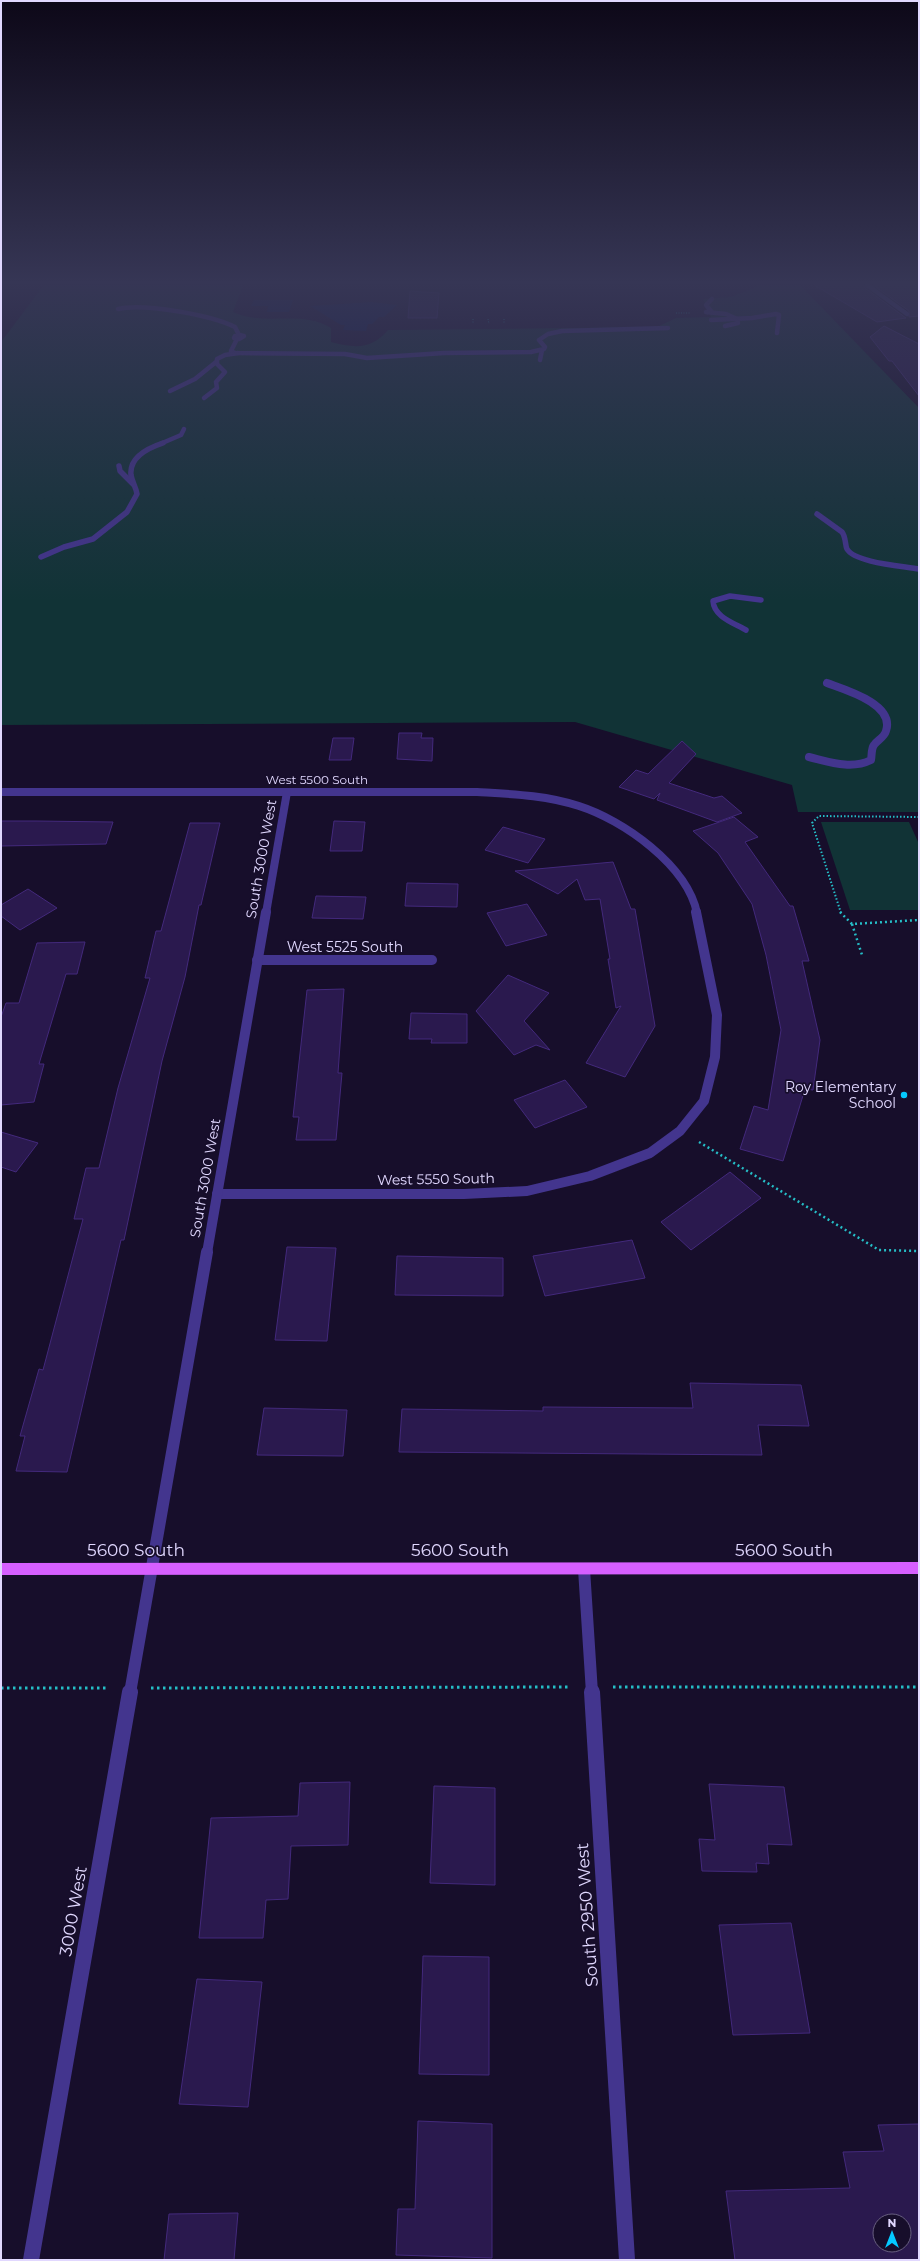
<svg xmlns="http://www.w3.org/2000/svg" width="920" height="2261" viewBox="0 0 920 2261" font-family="Montserrat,sans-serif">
<rect width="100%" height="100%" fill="#170e2b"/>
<!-- green -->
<g fill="#113336">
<path d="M44,285H243L233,312C265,327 301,309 331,328V342C355,348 371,350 388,330L657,327L676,318L711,317L703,299L731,297L761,285H800L919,408V812H798L792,785L575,722L1,725V342Z"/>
<polygon points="821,822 909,822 919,844 919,910 850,910"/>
</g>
<!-- water -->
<g fill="#06174c">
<polygon points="254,300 293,300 289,312 267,312 268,306 251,306"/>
<polygon points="372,302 397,305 384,317 379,317 372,324 368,324 366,331 343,330 345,325 341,325 310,306"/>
</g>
<!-- building -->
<g fill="#2a194e" stroke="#43297c" fill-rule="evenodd">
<polygon points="814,285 863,285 865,288 906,318 877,322"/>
<polygon points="873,285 919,285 919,316 909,317 909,311"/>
<polygon points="410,291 439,293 437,318 408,318"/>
<polygon points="884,326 919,344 919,396 892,361 889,361 870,337"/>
<polygon points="399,733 422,733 421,738 433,738 432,761 397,759"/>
<polygon points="333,738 354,738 351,760 329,760"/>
<polygon points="682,741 696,754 669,783 714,798 722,796 742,813 717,822 657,800 660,793 654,799 619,787 636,770 648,774"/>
<polygon points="734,817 758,837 745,842 790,906 793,906 809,961 802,961 820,1040 813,1090 805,1089 783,1161 740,1149 754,1106 768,1110 781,1030 766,955 752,904 718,853 693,831"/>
<polygon points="1,821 36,821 113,822 106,844 1,846"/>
<polygon points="334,821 365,822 362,851 330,851"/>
<polygon points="190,823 220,823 201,905 199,905 185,977 162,1061 124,1240 121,1240 67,1472 16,1471 25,1436 20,1436 39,1369 43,1370 83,1219 74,1219 86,1168 99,1168 118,1088 150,978 145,978 156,931 161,931"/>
<polygon points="503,827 545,839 528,863 485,850"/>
<polygon points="613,862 631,909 635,909 655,1026 625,1077 586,1063 621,1006 616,1008 608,959 610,959 600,899 585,900 577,879 558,894 515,871"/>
<polygon points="407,883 458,884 457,907 405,906"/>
<polygon points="28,889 57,908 20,930 1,916 1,905"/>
<polygon points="316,896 366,897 363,919 312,918"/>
<polygon points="527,904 547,935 506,946 487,913"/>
<polygon points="85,942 77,974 66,974 39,1064 44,1064 34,1102 1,1105 1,1017 6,1003 19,1003 37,943"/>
<polygon points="508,975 549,993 524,1021 550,1050 536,1045 514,1055 476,1011"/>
<polygon points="344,989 338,1073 342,1073 336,1140 296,1140 299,1117 293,1117 307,990"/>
<polygon points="411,1013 467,1014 467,1043 431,1043 432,1039 409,1039"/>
<polygon points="565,1080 587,1107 535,1128 514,1100"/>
<polygon points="1,1132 38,1143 16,1172 1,1167"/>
<polygon points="730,1172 761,1198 691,1250 661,1222"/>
<polygon points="632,1240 645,1278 545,1296 533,1256"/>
<polygon points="287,1247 336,1248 327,1341 275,1340"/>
<polygon points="397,1256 503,1258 503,1296 395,1295"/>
<polygon points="690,1383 801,1385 809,1426 758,1425 762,1455 399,1452 402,1409 543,1411 543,1407 693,1408"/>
<polygon points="264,1408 347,1410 343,1456 257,1455"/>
<polygon points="350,1782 348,1845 291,1846 288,1899 266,1900 263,1938 199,1938 211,1818 298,1816 300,1783"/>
<polygon points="709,1784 784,1787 792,1845 767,1844 769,1864 756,1863 757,1872 702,1871 699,1839 715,1840"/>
<polygon points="434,1786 495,1788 495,1885 430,1883"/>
<polygon points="791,1923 810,2033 733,2035 719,1925"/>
<polygon points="423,1956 489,1957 489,2075 419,2074"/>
<polygon points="197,1979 262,1982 248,2107 179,2104"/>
<polygon points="418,2121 492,2124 492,2258 396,2255 398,2209 415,2209"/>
<path d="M919,2124V2260H735L726,2191L850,2188L843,2152L884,2151L878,2125ZM880,2221H904V2245H880Z"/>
<polygon points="238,2213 234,2260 164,2260 169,2214"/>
</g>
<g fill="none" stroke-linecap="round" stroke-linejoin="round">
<!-- path-far3 -->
<g stroke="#25bdc6" stroke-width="1" stroke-dasharray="1 1.5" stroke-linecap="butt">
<polyline points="676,313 691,313"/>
<polyline points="473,319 473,324"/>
<polyline points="488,319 489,324"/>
<polyline points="504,319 504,324"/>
</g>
<!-- path-far2 -->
<polyline stroke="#25bdc6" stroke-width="2" stroke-dasharray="1.5 2" stroke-linecap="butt" points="841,913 812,823 819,816 919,817"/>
<!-- path-far1 -->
<g stroke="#25bdc6" stroke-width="2.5" stroke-dasharray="2 3" stroke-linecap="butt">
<polyline points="840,912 852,924 919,920"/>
<polyline points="852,924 862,955"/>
<polyline points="699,1142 879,1250 919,1251"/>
</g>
<!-- path -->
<g stroke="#25bdc6" stroke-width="3" stroke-dasharray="2.5 3.5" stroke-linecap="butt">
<polyline points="613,1687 919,1687"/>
<polyline points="1,1688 108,1688"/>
<polyline points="151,1688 570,1687"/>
</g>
<!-- service-far2 -->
<g stroke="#43358e" stroke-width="4.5">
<path d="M118,309C144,303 211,315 235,327L239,335L244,336L239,339L234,338L235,336"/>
<polyline points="706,312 726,314 737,319 738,323 725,326"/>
<polyline points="707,312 711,311 706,305 712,299"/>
<polyline points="711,320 752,318 776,314 779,315 777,333"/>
<polyline points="237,339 231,351 235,353 345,354 367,358 444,353 531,352 544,349 545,347 539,340 548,334 562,331 668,328"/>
<polyline points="540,360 542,350"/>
<polyline points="170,391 195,379 216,362"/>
<polyline points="204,398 217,388 216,382 225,372 217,364 217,359 225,355 238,353"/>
<polyline points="160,444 181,435 184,429"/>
</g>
<!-- service-far1 -->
<g stroke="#43358e" stroke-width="5.5">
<polyline points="119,466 120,471 133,484"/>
<path d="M817,514L842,532C846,537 845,545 847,549C855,563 904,566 919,569"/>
<path d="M41,557L64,547L93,539L127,512L137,494C136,487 132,482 131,475C129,457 148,448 163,443"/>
<path d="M746,630C734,623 714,617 713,601L730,596L761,600"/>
</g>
<!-- service -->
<path stroke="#43358e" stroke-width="8" d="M809,757C830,762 851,770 871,760C872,755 871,749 874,745C877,740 884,738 886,731C895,704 846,690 827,683"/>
<!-- minor-far4 -->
<polyline stroke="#43358e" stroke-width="4.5" points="867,285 907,314"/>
<!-- minor-far3 -->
<g stroke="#43358e" stroke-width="8">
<path d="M1,792H477C511,794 546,795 579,806C623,820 687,865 697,913"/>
<polyline points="266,913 287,792"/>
</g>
<!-- minor-far2 -->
<g stroke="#43358e" stroke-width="10">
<polyline points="257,960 432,960"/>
<polyline points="217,1194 464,1194 527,1191 590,1176 650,1153 680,1131 704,1101 715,1057 717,1015 696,912"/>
<polyline points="207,1253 266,912"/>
</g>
<!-- minor-far1 -->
<g stroke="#43358e" stroke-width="12">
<polyline points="584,1569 592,1693"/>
<polyline points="130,1693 207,1252"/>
</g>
<!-- minor -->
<g stroke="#43358e" stroke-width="16">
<polyline points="592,1692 627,2260"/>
<polyline points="31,2260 130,1692"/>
</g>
<!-- primary -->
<polyline stroke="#d65fff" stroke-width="12" points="1,1569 919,1568"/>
</g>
<!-- sky -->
<linearGradient id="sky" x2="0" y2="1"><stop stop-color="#0d0818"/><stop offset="0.47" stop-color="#363655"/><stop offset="1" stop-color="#363655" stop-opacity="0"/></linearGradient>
<rect width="920" height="601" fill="url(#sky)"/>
<!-- markers -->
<circle fill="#04c9ff" stroke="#170e2b" stroke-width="1.5" cx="904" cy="1095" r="4"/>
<g text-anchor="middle" stroke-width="3.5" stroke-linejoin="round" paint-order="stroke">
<!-- far-street labels -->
<g font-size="12" fill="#e1d8ff" stroke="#170e2b">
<text x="317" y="784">West 5500 South</text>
</g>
<!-- street labels -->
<g font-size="14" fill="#e1d8ff" stroke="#170e2b">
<text transform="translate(261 859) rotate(-80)" y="5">South 3000 West</text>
<text x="345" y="952">West 5525 South</text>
<text transform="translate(205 1178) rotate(-80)" y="5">South 3000 West</text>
<text transform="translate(436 1179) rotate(-1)" y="5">West 5550 South</text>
</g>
<!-- poi labels -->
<g font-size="14" fill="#e1d8ff" stroke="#170e2b" text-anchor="end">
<text x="896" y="1092">Roy Elementary<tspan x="896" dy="16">School</tspan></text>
</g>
<!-- near-street labels -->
<g font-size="17" fill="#e1d8ff" stroke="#170e2b">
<text x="136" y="1556">5600 South</text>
<text x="460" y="1556">5600 South</text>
<text x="784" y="1556">5600 South</text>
<text transform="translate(73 1911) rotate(-80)" y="6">3000 West</text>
<text transform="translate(587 1915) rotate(-94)" y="6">South 2950 West</text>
</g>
</g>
<!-- border -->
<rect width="920" height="2261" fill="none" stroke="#e1d8ff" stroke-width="4"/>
<!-- north arrow -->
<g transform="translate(892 2233)"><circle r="19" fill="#170e2b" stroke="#685f80"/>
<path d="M0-3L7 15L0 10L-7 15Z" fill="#04c9ff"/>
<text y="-6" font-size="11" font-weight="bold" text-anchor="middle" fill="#e1d8ff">N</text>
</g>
</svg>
